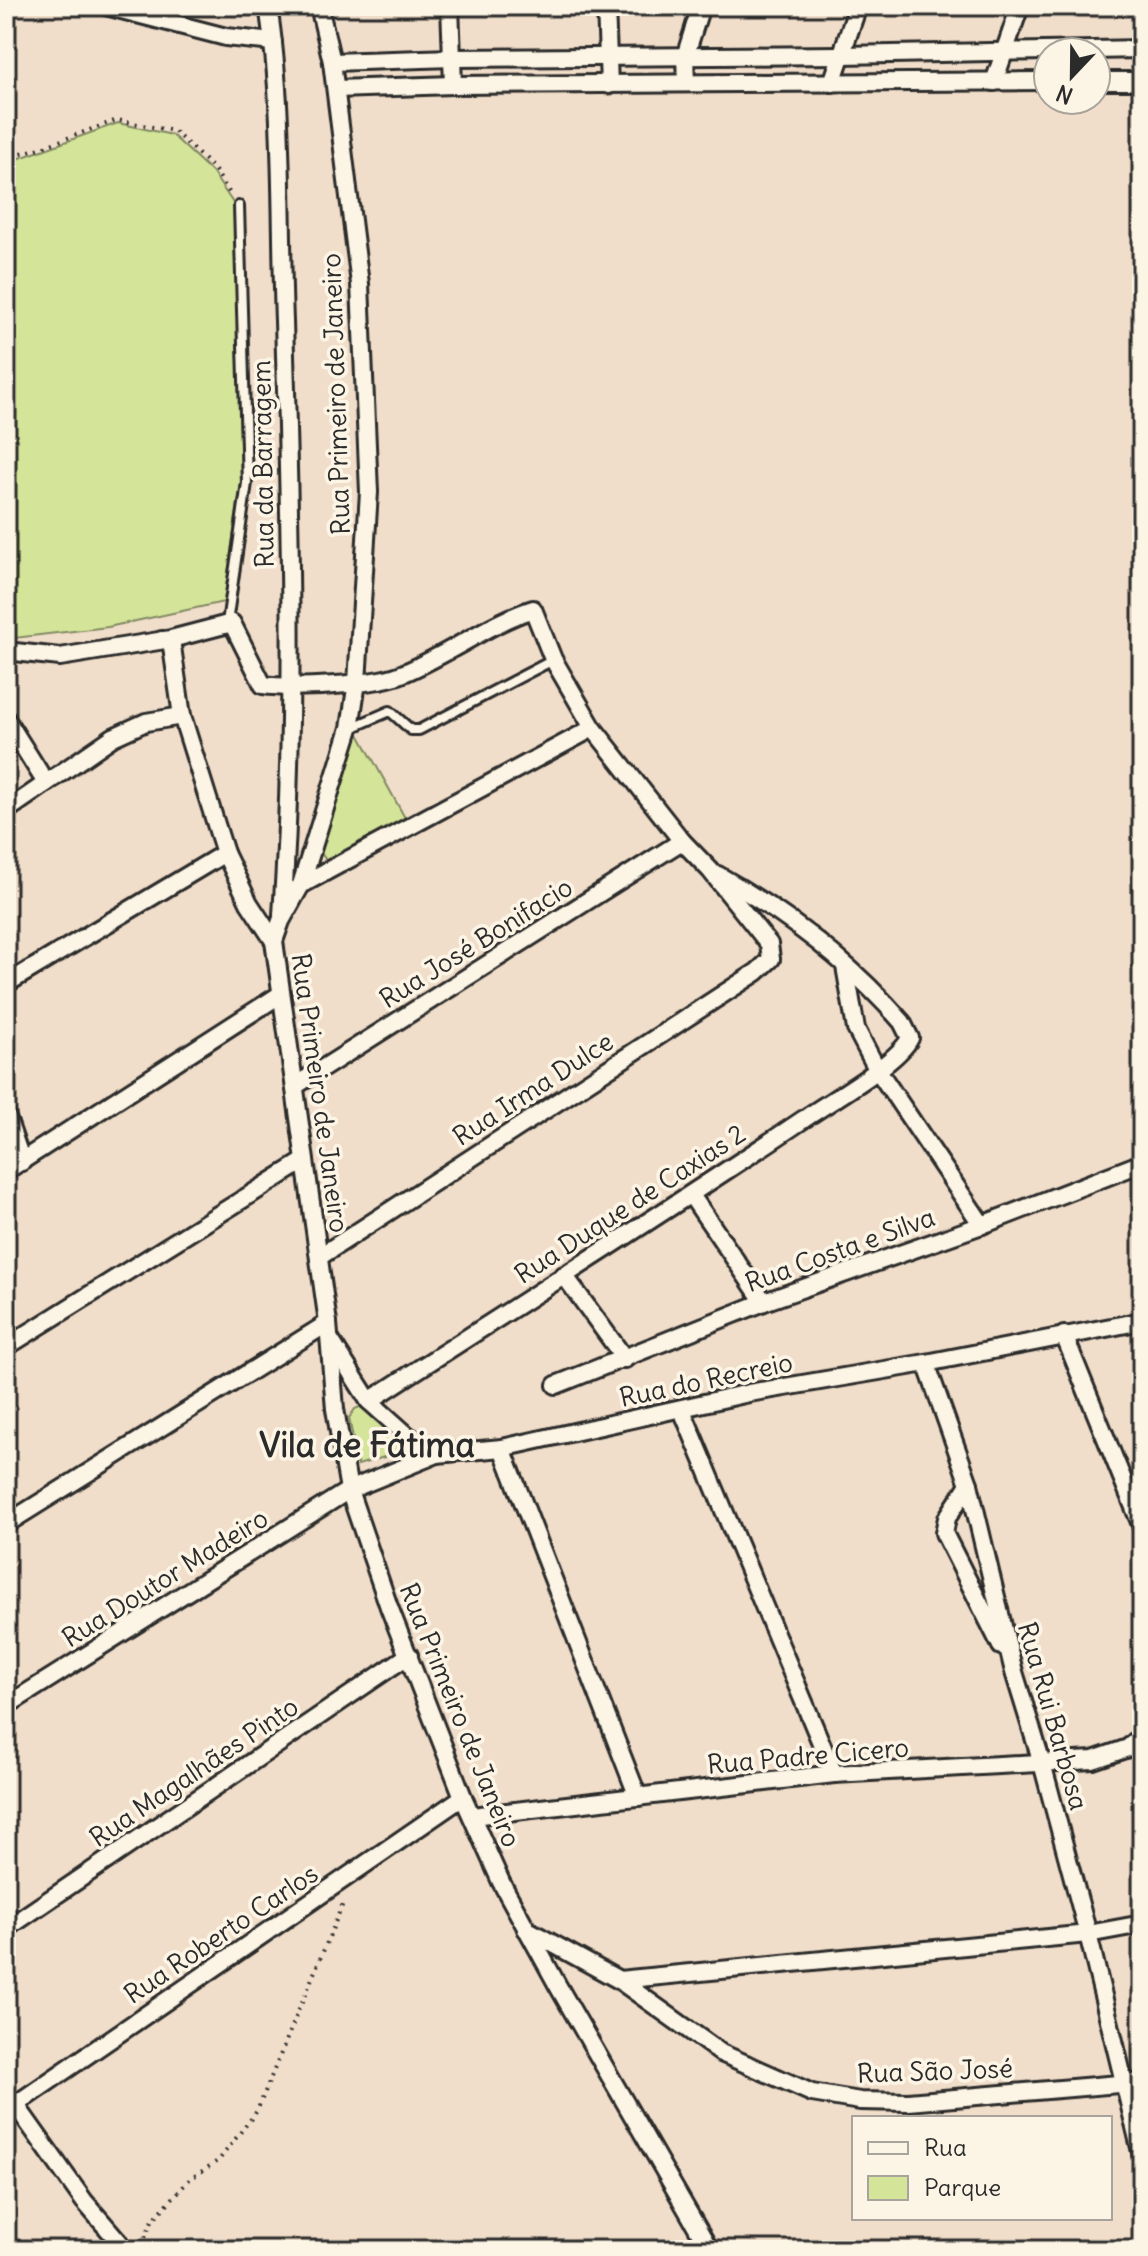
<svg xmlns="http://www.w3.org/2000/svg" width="1148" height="2256" viewBox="0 0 1148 2256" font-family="Delius,sans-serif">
<rect width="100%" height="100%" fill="#f1deca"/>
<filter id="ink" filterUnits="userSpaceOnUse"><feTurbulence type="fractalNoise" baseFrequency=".0125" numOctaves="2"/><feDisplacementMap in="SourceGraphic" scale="16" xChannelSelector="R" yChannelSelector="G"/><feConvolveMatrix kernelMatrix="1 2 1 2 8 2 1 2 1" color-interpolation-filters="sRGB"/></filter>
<g filter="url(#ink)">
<!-- green -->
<g fill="#d4e599" stroke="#808862" stroke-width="2">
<polygon points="118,123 172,135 212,172 235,206 241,481 224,602 108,627 6,639 6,163"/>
<polygon points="354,725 405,818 346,857 328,863 321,853"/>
<polygon points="364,1405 414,1448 358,1465 349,1418 355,1409"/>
</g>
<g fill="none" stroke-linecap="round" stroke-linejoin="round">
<defs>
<g id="lane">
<polyline points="227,623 247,483 239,206"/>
<polyline points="351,728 390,711 411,730 419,730 553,660"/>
</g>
<g id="street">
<polyline points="106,6 226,37 273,42"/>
<path d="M268,6C284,107 280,218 284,321C290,519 296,718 282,915"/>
<polyline points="319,6 332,62 360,284 369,492 357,682 350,728 301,885 281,921 274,941 328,1323 335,1409 349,1490 389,1607 463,1797 501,1882 558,1986 710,2250"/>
<polyline points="450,6 453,85"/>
<polyline points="606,6 609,85"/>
<polyline points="332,62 452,58 842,55 1142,49"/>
<polyline points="1096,81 1142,81"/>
<polyline points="994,82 1020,6"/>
<polyline points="686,83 685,57 701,6"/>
<polyline points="832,83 858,6"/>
<polyline points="336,89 453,85 1048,81"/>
<polyline points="162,640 171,640 182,716 225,853 249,903 274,941"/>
<path d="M6,651L60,657L171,639L232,623L263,685C292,689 372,685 399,675C445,657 487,624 533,609L553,659L593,728L682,841L710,870L769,944L771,959L757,972L319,1257"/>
<polyline points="6,719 46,783"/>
<polyline points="6,811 113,737 146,722 182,716"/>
<polyline points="301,885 593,728"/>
<polyline points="845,966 856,1029 877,1069 982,1225"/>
<polyline points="6,984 225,853"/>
<polyline points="295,1086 682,841"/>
<polyline points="6,1115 22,1162"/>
<polyline points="6,1171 281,994"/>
<polyline points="691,1195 764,1302"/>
<polyline points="564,1275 625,1359"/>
<polyline points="1064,1335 1142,1527"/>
<polyline points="331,1341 369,1401 407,1435 437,1454 502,1448 749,1393 926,1363 1142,1321"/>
<polyline points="6,1347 304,1161"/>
<polyline points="926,1363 969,1484 1014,1672 1042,1763 1088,1934 1142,2156"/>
<polyline points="556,1385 764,1302 982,1225 1142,1163"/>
<path d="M369,1401C514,1307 660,1216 804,1119C828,1102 898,1063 910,1038L902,1022C850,962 787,914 718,875"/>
<polyline points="682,1410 834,1774"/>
<polyline points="502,1448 638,1797"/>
<polyline points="969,1484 947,1518 944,1533 1001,1646"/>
<polyline points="6,1524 328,1323"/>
<polyline points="6,1706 349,1490 437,1454"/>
<polyline points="472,1816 834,1774 1093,1760 1128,1748 1142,1735"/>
<polyline points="6,1929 409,1655"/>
<polyline points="526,1929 619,1980 721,2053 812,2093 860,2101 908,2102 1142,2082"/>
<polyline points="619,1980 1088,1934 1142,1924"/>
<polyline points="15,2104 84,2201 126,2250"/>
<polyline points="6,2111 463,1797"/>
</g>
</defs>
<!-- lane casing -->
<use href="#lane" stroke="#2b2b2b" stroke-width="14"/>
<!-- street casing -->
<use href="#street" stroke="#2b2b2b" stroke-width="22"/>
<!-- path -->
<g stroke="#2b2b2b" stroke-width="4" stroke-dasharray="2 6" stroke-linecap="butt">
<polyline points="6,157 37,149 117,120 174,131 214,169 231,195"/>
<polyline points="142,2245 152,2221 190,2179 219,2160 257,2111 344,1901"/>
</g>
<!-- lane -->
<use href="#lane" stroke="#fcf5e5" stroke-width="8"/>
<!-- street -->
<use href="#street" stroke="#fcf5e5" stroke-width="16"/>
</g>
</g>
<g text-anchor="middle" stroke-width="7" stroke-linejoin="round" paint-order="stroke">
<!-- street labels -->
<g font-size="26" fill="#2b2b2b" stroke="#fcf5e5">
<text transform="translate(336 394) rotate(-92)" y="9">Rua Primeiro de Janeiro</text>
<text transform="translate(263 464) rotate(-91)" y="9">Rua da Barragem</text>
<text transform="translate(476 943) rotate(-32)" y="9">Rua José Bonifacio</text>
<text transform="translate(533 1089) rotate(-33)" y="9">Rua Irma Dulce</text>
<text transform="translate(320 1093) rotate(82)" y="9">Rua Primeiro de Janeiro</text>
<text transform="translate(630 1204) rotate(-33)" y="9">Rua Duque de Caxias 2</text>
<text transform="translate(840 1250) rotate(-20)" y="9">Rua Costa e Silva</text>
<text transform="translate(706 1380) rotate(-12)" y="9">Rua do Recreio</text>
<text transform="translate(165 1578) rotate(-32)" y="9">Rua Doutor Madeiro</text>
<text transform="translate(460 1715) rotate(68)" y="9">Rua Primeiro de Janeiro</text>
<text transform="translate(1053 1716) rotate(74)" y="9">Rua Rui Barbosa</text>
<text transform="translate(808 1756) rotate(-5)" y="9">Rua Padre Cicero</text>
<text transform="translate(194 1772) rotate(-34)" y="9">Rua Magalhães Pinto</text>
<text transform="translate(221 1934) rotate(-34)" y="9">Rua Roberto Carlos</text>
<text transform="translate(935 2071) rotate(-2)" y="9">Rua São José</text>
</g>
<!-- district labels -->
<g font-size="34" font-weight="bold" fill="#2b2b2b" stroke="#fcf5e5">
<text x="367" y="1457">Vila de Fátima</text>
</g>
</g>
<!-- margin -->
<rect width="1148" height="2256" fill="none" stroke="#fcf5e5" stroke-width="32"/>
<rect x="16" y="16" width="1116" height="2224" fill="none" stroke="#2b2b2b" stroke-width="3" filter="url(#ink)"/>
<!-- legend -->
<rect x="852" y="2116" width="260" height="104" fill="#fcf5e5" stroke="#a8a49b" stroke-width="2"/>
<rect x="868" y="2142" width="40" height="12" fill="#fcf5e5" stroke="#a8a49b" stroke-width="2"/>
<text x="924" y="2156" font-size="24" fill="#2b2b2b">Rua</text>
<rect x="868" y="2176" width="40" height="24" fill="#d4e599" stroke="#a8a49b" stroke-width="2"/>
<text x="924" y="2196" font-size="24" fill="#2b2b2b">Parque</text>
<!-- north arrow -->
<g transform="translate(1072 76) rotate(202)"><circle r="38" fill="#fcf5e5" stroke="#a8a49b" stroke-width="2"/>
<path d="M0-6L14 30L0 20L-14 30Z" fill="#2b2b2b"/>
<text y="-12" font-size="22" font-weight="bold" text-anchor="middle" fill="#2b2b2b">N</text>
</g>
</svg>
